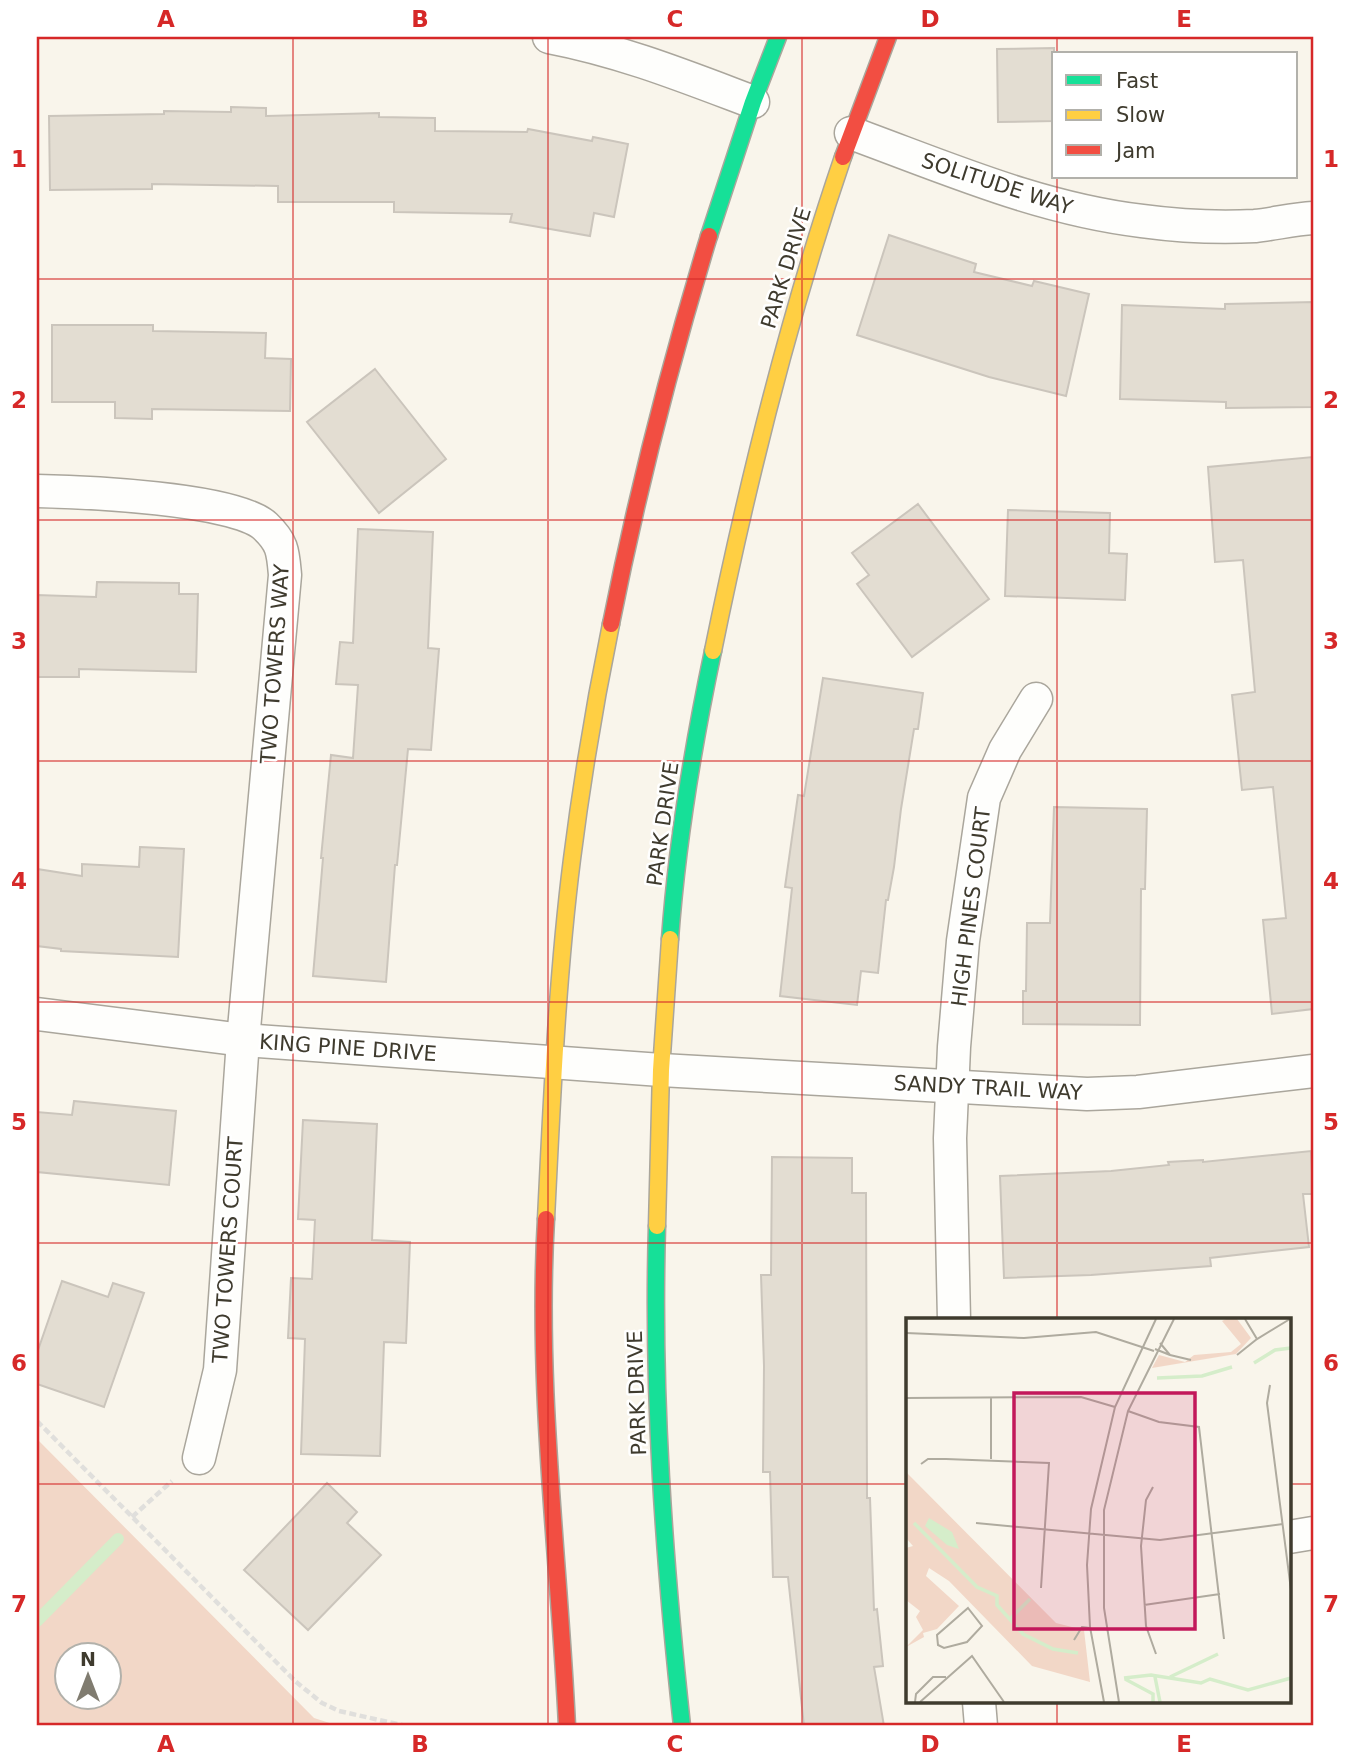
<svg xmlns="http://www.w3.org/2000/svg" width="1350" height="1763" viewBox="0 0 1350 1763" font-family="'DejaVu Sans',sans-serif">
<rect width="100%" height="100%" fill="#f9f5eb"/>
<!-- green -->
<path fill="#f2d7c7" fill-rule="evenodd" d="M37,1439L314,1718L339,1726H37ZM66,1654H108V1696H66Z"/>
<g fill="none" stroke-linecap="round" stroke-linejoin="round">
<!-- stream -->
<polyline stroke="#d5edca" stroke-width="12" points="37,1621 118,1539"/>
</g>
<!-- building -->
<g fill="#e3ddd2" stroke="#cbc5bc" stroke-width="2">
<polygon points="1054,48 1054,121 998,122 997,49"/>
<polygon points="231,107 266,108 266,116 379,113 379,117 435,118 435,131 527,132 528,129 592,141 593,137 628,144 614,217 594,213 590,236 510,222 512,214 394,212 394,202 278,202 278,186 152,184 152,189 50,190 49,116 164,114 164,111 231,112"/>
<polygon points="889,235 976,264 974,272 1032,286 1034,281 1089,294 1066,396 989,377 857,335"/>
<polygon points="1313,302 1313,407 1226,408 1226,402 1120,399 1122,305 1225,309 1225,304"/>
<polygon points="52,325 153,325 153,331 266,333 265,358 291,359 290,411 152,409 152,419 115,418 115,402 52,402"/>
<polygon points="375,369 446,459 379,513 307,422"/>
<polygon points="1313,457 1313,1009 1272,1014 1263,920 1286,918 1273,787 1242,790 1232,695 1255,692 1243,560 1215,562 1208,467"/>
<polygon points="918,504 989,599 912,657 857,584 869,575 852,553"/>
<polygon points="1008,510 1110,513 1109,553 1127,554 1125,600 1005,596"/>
<polygon points="358,529 433,532 428,648 439,649 431,750 408,749 397,865 395,865 386,982 313,976 323,858 321,858 331,755 353,758 358,685 336,684 340,642 353,643"/>
<polygon points="97,582 179,583 179,594 198,594 196,672 79,669 79,677 37,677 37,595 96,597"/>
<polygon points="823,678 923,693 918,729 914,729 901,809 894,867 888,900 886,900 878,973 861,971 857,1005 780,996 792,888 785,887 798,795 804,796"/>
<polygon points="1054,807 1147,809 1145,889 1141,889 1140,1025 1023,1024 1023,991 1026,991 1027,923 1050,923"/>
<polygon points="140,847 184,849 178,957 61,951 61,949 37,946 37,869 82,876 82,864 139,867"/>
<polygon points="74,1101 176,1111 169,1185 37,1172 37,1112 72,1115"/>
<polygon points="303,1120 377,1124 372,1240 410,1242 406,1343 384,1342 380,1456 301,1454 305,1339 288,1338 291,1278 312,1279 315,1220 298,1219"/>
<polygon points="1311,1151 1313,1194 1303,1194 1309,1247 1210,1258 1211,1266 1091,1275 1004,1278 1000,1176 1111,1171 1169,1165 1168,1162 1203,1160 1203,1162"/>
<polygon points="772,1157 852,1158 852,1193 866,1193 867,1498 870,1498 874,1610 877,1609 883,1666 874,1667 884,1726 804,1726 788,1577 773,1577 770,1472 763,1472 764,1366 761,1275 771,1275"/>
<polygon points="62,1281 108,1297 113,1283 144,1293 104,1407 37,1384 37,1353"/>
<polygon points="327,1483 357,1512 347,1523 381,1555 308,1630 244,1570"/>
</g>
<g fill="none" stroke-linecap="round" stroke-linejoin="round">
<defs>
<g id="street">
<path d="M549,37C622,51 684,76 753,102"/>
<path d="M851,133C947,168 1040,209 1142,221C1179,226 1218,228 1255,226C1274,224 1294,219 1313,218"/>
<path d="M37,491C82,492 235,498 265,526C283,543 283,552 285,575L243,1040L220,1370L199,1458"/>
<polyline points="37,1014 243,1040 661,1070 1087,1094 1138,1092 1313,1071"/>
<polyline points="954,1320 950,1138 954,1047 963,941 984,798 1005,750 1036,699"/>
<polyline points="1289,1537 1313,1533"/>
<polyline points="979,1702 981,1726"/>
</g>
<g id="fast">
<polyline points="709,236 753,102 778,37"/>
<path d="M670,939C677,842 693,746 713,651"/>
<path d="M657,1226C652,1393 664,1560 682,1726"/>
</g>
<g id="slow">
<path d="M713,651C747,484 788,318 843,157"/>
<path d="M546,1219C552,1099 557,978 572,859C582,780 595,702 611,624"/>
<polyline points="657,1226 661,1070 670,939"/>
</g>
<g id="jam">
<polyline points="843,157 888,37"/>
<path d="M611,624C637,493 670,364 709,236"/>
<path d="M546,1219C536,1388 559,1557 567,1726"/>
</g>
</defs>
<!-- street casing -->
<use href="#street" stroke="#aaa69c" stroke-width="35"/>
<!-- fast casing -->
<use href="#fast" stroke="#aaa69c" stroke-width="19"/>
<!-- slow casing -->
<use href="#slow" stroke="#aaa69c" stroke-width="19"/>
<!-- jam casing -->
<use href="#jam" stroke="#aaa69c" stroke-width="19"/>
<!-- path -->
<g stroke="#e0dfdc" stroke-width="4.5" stroke-dasharray="7 3.5" stroke-linecap="butt">
<polyline points="37,1421 295,1681 322,1703 339,1711 406,1726"/>
<polyline points="132,1517 172,1481"/>
</g>
<!-- street -->
<use href="#street" stroke="#fefefc" stroke-width="32"/>
<!-- fast -->
<use href="#fast" stroke="#16e098" stroke-width="16"/>
<!-- slow -->
<use href="#slow" stroke="#ffcf43" stroke-width="16"/>
<!-- jam -->
<use href="#jam" stroke="#f24e42" stroke-width="16"/>
</g>
<!-- grid -->
<path fill="none" stroke="#d62828" stroke-width="2" stroke-opacity="0.55" d="M293,37V1726M548,37V1726M802,37V1726M1057,37V54M1057,177V1320M37,279H1313M37,520H1313M37,761H1313M37,1002H1313M37,1243H1313M37,1484H907M1289,1484H1313M1057,1702V1726"/>
<g text-anchor="middle" stroke-width="5" stroke-linejoin="round" paint-order="stroke">
<!-- street labels -->
<g font-size="21" fill="#3f3b2e" stroke="#fff">
<text transform="translate(997 184) rotate(18)" y="7">SOLITUDE WAY</text>
<text transform="translate(786 268) rotate(-73)" y="7">PARK DRIVE</text>
<text transform="translate(275 664) rotate(-86)" y="7">TWO TOWERS WAY</text>
<text transform="translate(663 824) rotate(-82)" y="7">PARK DRIVE</text>
<text transform="translate(971 907) rotate(-83)" y="7">HIGH PINES COURT</text>
<text transform="translate(348 1048) rotate(4)" y="7">KING PINE DRIVE</text>
<text transform="translate(988 1088) rotate(3)" y="7">SANDY TRAIL WAY</text>
<text transform="translate(228 1250) rotate(-86)" y="7">TWO TOWERS COURT</text>
<text transform="translate(637 1393) rotate(-92)" y="7">PARK DRIVE</text>
</g>
</g>
<!-- overview -->
<g transform="translate(906 1318)">
<rect width="385" height="385" fill="#f9f5eb"/>
<path d="M320,1H331L345,20L330,36L246,50L253,37L279,44L288,37L325,34L335,26L316,3ZM0,154L150,305L178,312L184,364L126,348L43,263L23,250L20,258L53,288L31,311L17,315L18,319L0,329L17,312L10,299L14,293L0,282V230L7,228L0,220Z" fill="#f2d7c7"/>
<path d="M23,200L46,214L53,231L41,227L19,208Z" fill="#d5edca"/>
<path fill="none" stroke="#d5edca" stroke-width="3.5" d="M348,45L369,32L385,30M251,60L296,58L326,49M8,205L71,269L91,278V287L117,316L147,331L172,335M105,300L124,281M249,359L254,384M264,359L312,336M218,360L245,357L295,365L304,361L342,372L385,360M219,361L247,376V384"/>
<path fill="none" stroke="#afab9f" stroke-width="2" d="M339,1L351,21L384,1M0,15L118,20L190,14L248,33M249,31L264,37L254,25M264,37L285,42M331,37L351,21M364,67L361,85L385,272M0,80L175,79L209,89M222,93L253,104L293,109L318,321M85,141V79M15,146L22,141H40L143,145L135,270M247,169L240,182L235,228L240,308L250,336M70,205L254,222L377,206M238,287L314,276M62,290L76,308L61,324L38,330L32,327L31,317ZM168,322L176,309L184,310M9,384L10,376L27,359H40M14,384L66,338L98,384M198,384L184,309L181,247L185,191L209,89L250,1M213,384L198,290V192L222,93L268,1"/>
<path fill="#c2185b" fill-opacity="0.15" stroke="#c2185b" stroke-width="3.5" d="M108,75H289V311H108Z"/>
<rect width="385" height="385" fill="none" stroke="#3f3b2e" stroke-width="3.5"/>
</g>
<!-- border -->
<rect width="1350" height="1763" fill="none" stroke="#ffffff" stroke-width="77"/>
<!-- legend -->
<rect x="1052" y="52" width="245" height="126" fill="#ffffff" stroke="#b2b1ab" stroke-width="2"/>
<rect x="1066" y="75" width="35" height="10" fill="#16e098" stroke="#b2b1ab" stroke-width="2"/>
<text x="1116" y="88" font-size="21" fill="#3f3b2e">Fast</text>
<rect x="1066" y="110" width="35" height="10" fill="#ffcf43" stroke="#b2b1ab" stroke-width="2"/>
<text x="1116" y="122" font-size="21" fill="#3f3b2e">Slow</text>
<rect x="1066" y="145" width="35" height="10" fill="#f24e42" stroke="#b2b1ab" stroke-width="2"/>
<text x="1116" y="158" font-size="21" fill="#3f3b2e">Jam</text>
<!-- north arrow -->
<g transform="translate(88 1676)"><circle r="33" fill="#ffffff" stroke="#b2b1ab" stroke-width="2"/>
<path d="M0-5L12 26L0 18L-12 26Z" fill="#807c70"/>
<text y="-10" font-size="19" font-weight="bold" text-anchor="middle" fill="#3f3b2e">N</text>
</g>
<rect x="38" y="38" width="1274" height="1686" fill="none" stroke="#d62828" stroke-width="2.5"/>
<g font-size="23" text-anchor="middle" font-weight="bold" fill="#d62828">
<text x="166" y="27">A</text>
<text x="420" y="27">B</text>
<text x="675" y="27">C</text>
<text x="930" y="27">D</text>
<text x="1184" y="27">E</text>
<text x="19" y="167">1</text>
<text x="1331" y="167">1</text>
<text x="19" y="408">2</text>
<text x="1331" y="408">2</text>
<text x="19" y="649">3</text>
<text x="1331" y="649">3</text>
<text x="19" y="889">4</text>
<text x="1331" y="889">4</text>
<text x="19" y="1130">5</text>
<text x="1331" y="1130">5</text>
<text x="19" y="1371">6</text>
<text x="1331" y="1371">6</text>
<text x="19" y="1612">7</text>
<text x="1331" y="1612">7</text>
<text x="166" y="1752">A</text>
<text x="420" y="1752">B</text>
<text x="675" y="1752">C</text>
<text x="930" y="1752">D</text>
<text x="1184" y="1752">E</text>
</g>
</svg>
